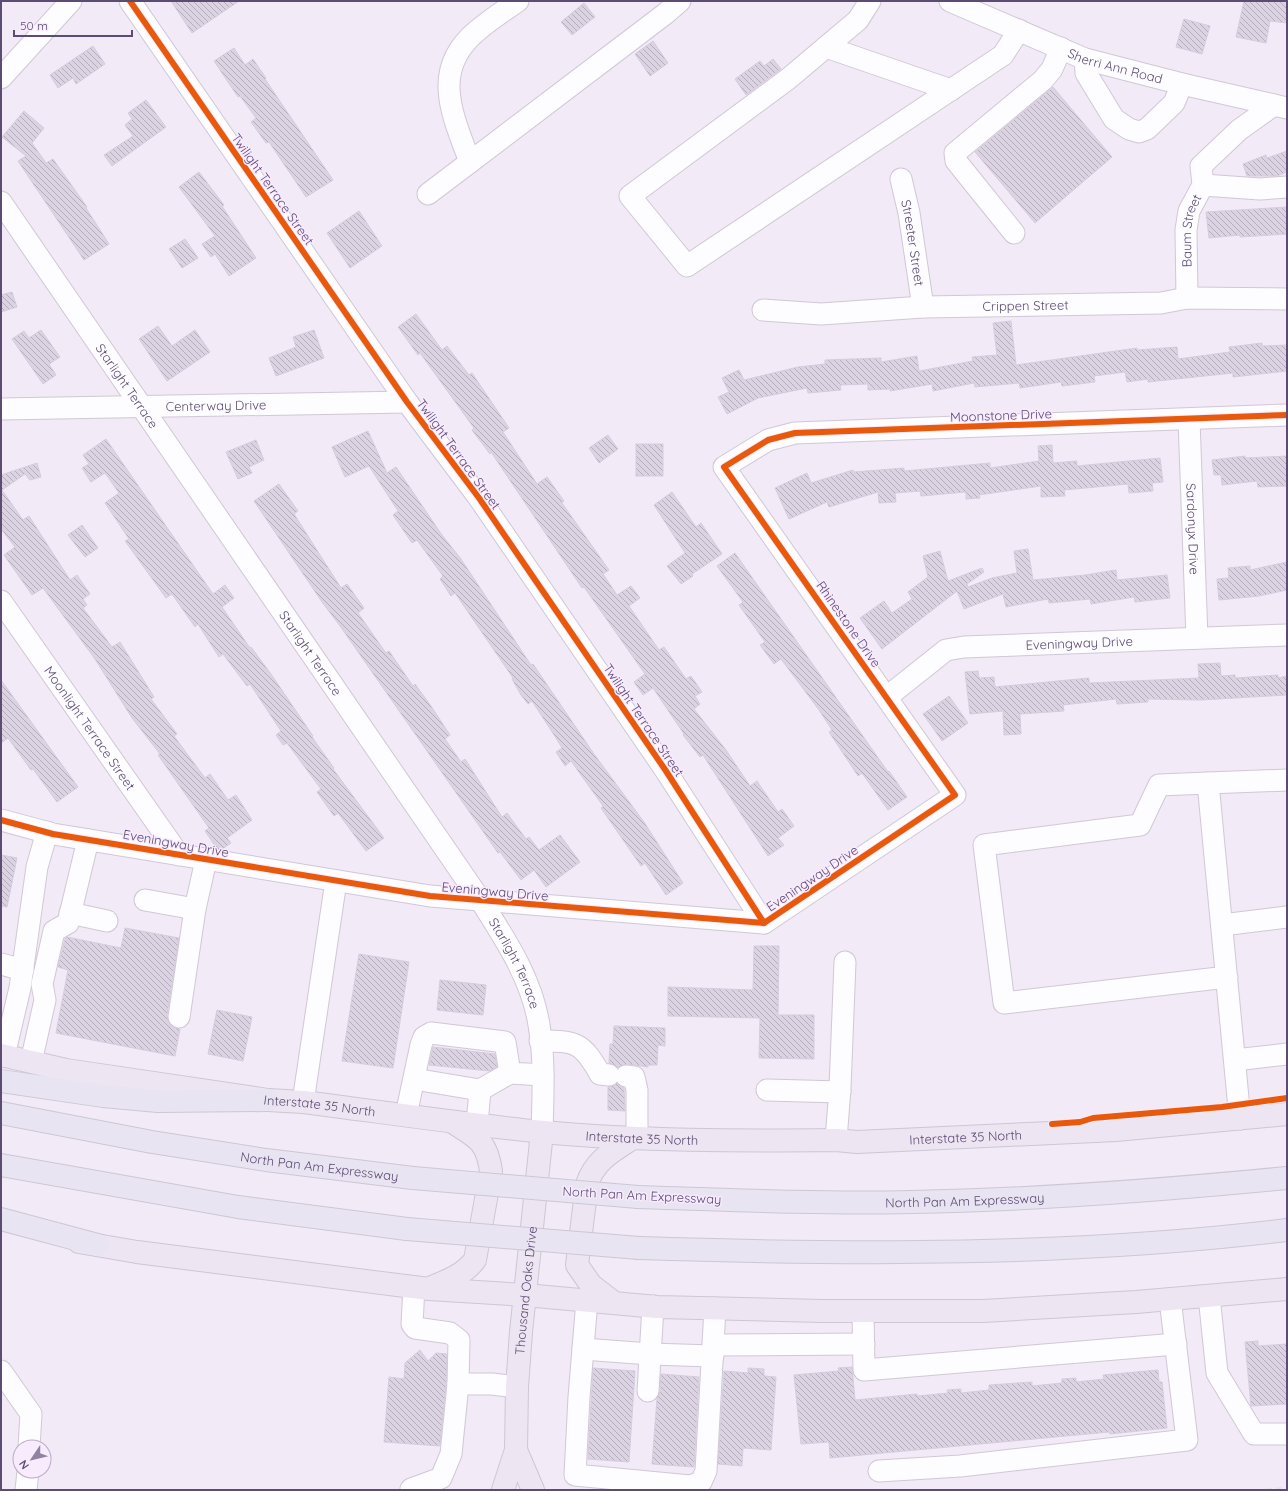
<svg xmlns="http://www.w3.org/2000/svg" width="1288" height="1491" viewBox="0 0 1288 1491" font-family="Quicksand,sans-serif">
<defs>
<pattern id="building-back-hatch" width="6" height="6" patternUnits="userSpaceOnUse"><rect width="6" height="6" fill="#dbd2e2"/><path d="M-1 5l2 2M0 0l6 6M5-1l2 2" fill="none" stroke="#b5acbc"/></pattern>
</defs>
<rect width="100%" height="100%" fill="#f2eaf6"/>
<!-- building -->
<g fill="url(#building-back-hatch)" stroke="#d6ccdf">
<polygon points="171,1 239,1 192,33"/>
<polygon points="1244,1 1287,1 1287,23 1270,21 1266,43 1236,37"/>
<polygon points="584,3 595,17 572,35 561,22"/>
<polygon points="1184,19 1210,26 1202,54 1176,47"/>
<polygon points="653,41 668,63 650,76 635,54"/>
<polygon points="93,46 105,64 76,84 73,78 58,88 50,75"/>
<polygon points="234,48 245,65 253,59 266,78 265,79 333,180 306,197 269,142 266,143 251,122 256,118 240,96 238,97 214,61"/>
<polygon points="773,59 781,69 746,95 735,79 760,61 764,66"/>
<polygon points="1053,87 1112,157 1035,223 975,152"/>
<polygon points="146,100 166,127 112,166 104,155 133,136 125,125 132,119 128,113"/>
<polygon points="24,111 44,128 32,143 46,163 53,159 87,207 86,208 109,244 84,260 18,161 26,156 2,137"/>
<polygon points="1287,151 1287,172 1277,176 1247,176 1243,164 1266,155 1267,158"/>
<polygon points="199,172 224,205 222,206 256,258 229,276 215,254 211,257 202,244 215,236 179,187"/>
<polygon points="1287,207 1287,234 1240,237 1240,235 1209,238 1206,212"/>
<polygon points="359,211 382,246 350,268 327,233"/>
<polygon points="185,239 198,258 182,268 169,249"/>
<polygon points="12,292 17,307 1,312 1,295"/>
<polygon points="416,314 442,350 447,346 469,375 472,373 509,428 503,432 537,484 547,477 564,501 562,503 609,570 603,574 617,595 631,586 640,598 629,606 659,650 664,647 686,679 691,676 702,692 695,696 700,704 694,709 726,750 750,786 757,781 778,812 782,809 794,826 778,838 784,845 768,856 703,755 700,757 683,735 684,734 653,688 643,695 634,682 645,674 584,587 582,588 491,452 490,454 472,430 474,428 420,353 418,355 398,327"/>
<polygon points="1011,321 1016,365 1137,348 1137,350 1177,347 1178,359 1230,352 1229,347 1262,343 1262,346 1287,345 1287,371 1233,377 1233,373 1148,382 1148,379 1127,382 1125,372 1094,376 1095,382 1062,386 1061,382 1020,388 1019,383 975,387 974,383 933,391 932,384 890,391 890,389 868,390 868,384 840,385 841,390 808,393 807,388 758,398 727,414 718,397 729,392 722,378 739,370 744,380 798,367 825,364 825,360 881,358 881,362 917,356 919,371 973,361 972,357 997,355 993,323"/>
<polygon points="158,326 172,346 195,330 210,352 167,381 139,339"/>
<polygon points="41,330 60,357 49,364 56,375 43,384 12,339 24,331 29,338"/>
<polygon points="314,330 324,358 276,376 269,358 296,347 293,337"/>
<polygon points="368,431 387,473 396,467 442,535 461,559 531,665 533,664 594,754 644,822 683,883 666,895 645,863 641,866 601,808 603,806 571,761 565,766 556,752 562,748 556,738 532,701 528,704 521,695 512,679 513,678 455,593 451,596 440,579 443,576 417,540 412,543 393,515 398,511 369,466 345,477 332,447"/>
<polygon points="608,435 618,449 599,463 589,448"/>
<polygon points="106,439 213,594 225,585 234,598 222,607 250,648 251,647 271,674 313,736 312,737 334,768 333,769 384,838 366,851 338,813 334,816 317,792 321,789 287,743 283,745 276,735 281,731 250,684 247,686 223,654 219,657 198,624 195,627 172,594 166,598 125,541 129,539 105,503 119,493 105,473 91,482 82,468 89,464 83,455"/>
<polygon points="256,440 264,460 249,467 252,473 238,479 226,452"/>
<rect x="636" y="444" width="27" height="32"/>
<polygon points="1052,445 1053,463 1077,461 1077,466 1160,458 1163,482 1152,483 1153,491 1129,493 1128,484 1064,490 1065,496 1041,497 1041,486 979,495 980,498 966,499 966,492 921,496 920,491 895,493 896,502 879,503 878,492 829,507 827,502 789,519 775,488 807,473 811,483 853,470 854,472 904,468 904,471 990,463 990,468 1039,461 1038,446"/>
<polygon points="1245,456 1245,458 1287,456 1287,486 1258,487 1257,481 1222,485 1221,475 1214,475 1212,460"/>
<polygon points="37,463 41,477 30,480 25,474 2,490 23,520 29,516 70,580 77,575 90,594 83,599 87,605 83,608 112,647 120,642 154,697 151,699 177,734 174,736 205,778 210,774 228,800 236,795 252,820 227,838 231,843 221,850 217,849 205,831 209,828 158,755 160,754 132,718 95,659 43,588 32,595 4,555 15,547 1,529 1,475"/>
<polygon points="279,484 298,511 294,514 341,588 347,584 364,608 358,613 386,653 389,651 413,686 415,684 431,706 450,735 445,739 461,762 465,759 502,817 507,813 526,839 529,837 539,850 560,835 580,862 546,887 534,870 521,880 500,852 498,853 340,626 322,602 254,501"/>
<polygon points="672,492 696,527 701,523 722,554 692,574 693,576 681,584 667,566 685,553 654,505"/>
<polygon points="82,525 98,548 85,557 68,535"/>
<polygon points="1028,549 1033,580 1085,575 1116,570 1117,580 1167,575 1170,598 1135,602 1134,597 1091,604 1090,599 1049,603 1048,599 1006,607 1003,594 964,609 957,591 882,649 860,618 884,601 892,613 912,599 908,592 928,577 923,556 940,551 948,581 982,568 984,572 967,584 968,587 992,578 1017,573 1014,551"/>
<polygon points="735,553 888,772 889,771 907,797 888,810 862,773 858,776 829,732 832,730 819,710 781,659 774,664 760,645 765,642 739,605 743,602 717,566"/>
<polygon points="1287,562 1287,590 1259,596 1219,600 1217,579 1229,578 1228,568 1250,566 1250,570"/>
<polygon points="1220,663 1221,676 1235,675 1235,678 1278,675 1278,678 1287,676 1287,695 1201,700 1148,699 1148,702 1117,704 1116,699 1063,705 1064,711 1020,714 1021,734 1004,735 1003,711 970,714 965,672 978,671 979,678 994,677 995,687 1089,678 1089,683 1199,678 1198,664"/>
<polygon points="1,680 78,787 57,802 33,769 31,770 8,738 1,743"/>
<polygon points="949,696 968,723 942,741 923,714"/>
<polygon points="1,855 17,858 7,907 1,906"/>
<polygon points="125,928 179,938 167,1015 168,1021 171,1026 180,1029 175,1056 56,1033 68,970 58,967 65,939 67,937 121,948"/>
<polygon points="754,946 779,946 778,1015 814,1015 814,1059 759,1058 760,1018 668,1016 668,987 753,990"/>
<polygon points="359,954 409,962 393,1068 342,1061"/>
<polygon points="440,980 486,985 483,1015 437,1010"/>
<polygon points="217,1010 252,1017 243,1061 208,1054"/>
<polygon points="614,1026 665,1028 665,1046 658,1045 657,1065 648,1065 648,1067 627,1064 618,1068 609,1063 610,1044 613,1044"/>
<polygon points="433,1047 495,1054 497,1067 490,1071 429,1065"/>
<polygon points="617,1083 624,1088 625,1111 608,1110 608,1087"/>
<polygon points="1258,1341 1258,1346 1287,1344 1287,1404 1251,1406 1245,1342"/>
<polygon points="420,1350 428,1361 436,1353 447,1354 446,1383 440,1446 384,1442 389,1377 404,1379 405,1363"/>
<polygon points="852,1367 855,1400 917,1394 917,1396 948,1393 947,1390 961,1389 961,1393 989,1390 989,1385 1032,1382 1032,1386 1062,1383 1062,1379 1076,1378 1076,1382 1104,1379 1103,1375 1158,1370 1159,1382 1162,1382 1167,1428 1110,1434 1109,1432 830,1458 829,1442 801,1444 794,1375 839,1371 838,1368"/>
<polygon points="593,1368 635,1371 629,1462 588,1459"/>
<polygon points="748,1368 764,1369 764,1376 776,1377 771,1450 743,1448 742,1466 718,1464 724,1371 748,1373"/>
<polygon points="661,1374 699,1377 694,1467 652,1464 657,1399 660,1392"/>
</g>
<g fill="none" stroke-linecap="round" stroke-linejoin="round">
<defs>
<g id="minor">
<polyline points="130,1 407,402 479,498 666,771 764,923"/>
<polyline points="870,1 858,20 788,79 630,196 687,266 1003,55 1019,30"/>
<path id="s1" d="M950,1L1085,59L1182,84L1287,108"/>
<polyline points="826,47 951,90"/>
<polyline points="1085,59 1086,73 1114,119 1129,129 1139,132 1147,129 1174,103 1182,84"/>
<polyline points="1,78 71,1"/>
<path d="M470,162C452,114 430,69 478,30C491,19 505,10 518,1"/>
<path id="s2" d="M901,179L909,213L923,307"/>
<polyline points="1203,185 1260,189 1287,187"/>
<polyline points="428,194 665,14 680,1"/>
<path id="s3" d="M1,202L481,901C505,939 532,979 539,1025C545,1060 543,1097 542,1132"/>
<polyline points="1014,233 956,161 955,153 1043,80 1052,69 1061,48"/>
<path id="s4" d="M1187,298L1186,230L1189,211L1203,185L1201,166L1239,130L1274,105"/>
<path id="s5" d="M763,310L821,314L923,307L1161,303L1187,298L1287,299"/>
<path id="s6" d="M1,409L407,402"/>
<path id="s7" d="M1189,420L1197,638"/>
<path id="s8" d="M1,601L179,855"/>
<path id="s9" d="M887,697L946,650L964,647L1287,635"/>
<polyline points="1208,783 1287,780"/>
<polyline points="1,820 53,834 430,896 764,923 955,795 724,467 768,440 795,433 1287,415"/>
<polyline points="145,900 195,909"/>
<polyline points="70,913 107,921"/>
<polyline points="1222,925 1287,917"/>
<polyline points="1,964 23,970"/>
<polyline points="1227,977 1004,1003 984,845 1140,825 1159,785 1208,783 1240,1119"/>
<polyline points="179,1017 195,909 206,860"/>
<path d="M540,1041C576,1041 582,1042 600,1074L609,1075"/>
<polyline points="4,1056 20,988 37,867 47,832"/>
<polyline points="1235,1060 1287,1054"/>
<polyline points="31,1062 45,1000 42,984 54,931 68,923 88,840"/>
<polyline points="626,1076 634,1077 637,1090 637,1138"/>
<polyline points="414,1079 480,1090"/>
<polyline points="767,1090 840,1092"/>
<polyline points="303,1102 336,881"/>
<polyline points="406,1115 421,1045 424,1037 431,1033 505,1042 510,1073 543,1075"/>
<polyline points="477,1124 480,1090 510,1073"/>
<polyline points="836,1140 840,1088 845,962"/>
<polyline points="414,1287 412,1324 415,1328 450,1333 459,1340 458,1384 492,1384 517,1387"/>
<polyline points="1209,1296 1217,1373 1254,1434 1287,1434"/>
<polyline points="587,1300 579,1397 575,1475 690,1486 701,1482 706,1471 715,1308"/>
<polyline points="863,1311 864,1370 1176,1344"/>
<polyline points="714,1345 864,1344"/>
<polyline points="583,1349 650,1354 713,1356"/>
<polyline points="1,1371 31,1414 29,1447"/>
<polyline points="648,1391 653,1306"/>
<polyline points="879,1471 960,1466 1187,1440 1170,1299"/>
<polyline points="411,1489 441,1478 451,1454 458,1384"/>
<polyline points="26,1490 28,1471"/>
</g>
<g id="major">
<path id="s10" d="M1,1055L66,1070L268,1100L303,1102C382,1112 462,1124 543,1132C640,1141 738,1141 836,1140L857,1142L1116,1130L1287,1114"/>
<polyline points="79,1242 137,1252 429,1289 525,1295 657,1307 822,1311 983,1311 1136,1302 1287,1289"/>
<path d="M432,1287C449,1280 463,1275 475,1260L491,1171C487,1142 478,1138 454,1123"/>
<path d="M613,1302L591,1285L577,1265L587,1184C595,1160 613,1151 633,1138"/>
<polyline points="516,1450 533,1490"/>
<path id="s11" d="M503,1490L516,1450L517,1387L521,1332L542,1132"/>
</g>
<g id="highway">
<polyline points="1,1081 103,1096 158,1101 268,1100"/>
<path id="s12" d="M1,1113L152,1142L266,1160L413,1178"/>
<polyline points="1,1165 238,1207 407,1229"/>
<path id="s13" d="M638,1197C729,1200 820,1204 912,1202C1038,1200 1162,1190 1287,1178"/>
<polyline points="1,1219 98,1245"/>
<path d="M639,1248C855,1255 1072,1256 1287,1230"/>
</g>
</defs>
<!-- minor casing -->
<use href="#minor" stroke="#d0c8d6" stroke-width="23"/>
<!-- major casing -->
<use href="#major" stroke="#cdc6d5" stroke-width="24"/>
<!-- highway casing -->
<use href="#highway" stroke="#cdc6d5" stroke-width="24"/>
<!-- minor -->
<use href="#minor" stroke="#fdfcfe" stroke-width="21"/>
<!-- major -->
<use href="#major" stroke="#eee5f2" stroke-width="22"/>
<!-- highway -->
<use href="#highway" stroke="#e9e4f1" stroke-width="22"/>
<!-- rail -->
<polyline stroke="#e2e5e5" stroke-width="3" stroke-dasharray="6 4" stroke-linecap="butt" points="1266,1490 1287,1488"/>
<defs>
<g id="highway-bridge">
<polyline points="413,1178 638,1197"/>
<polyline points="407,1229 639,1248"/>
</g>
</defs>
<!-- highway-bridge casing -->
<use href="#highway-bridge" stroke="#cdc6d5" stroke-width="24" stroke-linecap="butt"/>
<!-- highway-bridge -->
<use href="#highway-bridge" stroke="#e9e4f1" stroke-width="22"/>
<defs>
<g id="cycleway">
<polyline points="130,1 407,402 479,498 666,771 764,923"/>
<polyline points="1,820 53,834 430,896 764,923 955,795 724,467 768,440 795,433 1287,415"/>
<polyline points="1052,1124 1080,1122 1093,1118 1222,1107 1287,1098"/>
</g>
</defs>
<!-- cycleway casing -->
<use href="#cycleway" stroke="#f8ebfe" stroke-width="8"/>
<!-- cycleway -->
<use href="#cycleway" stroke="#e8590c" stroke-width="6"/>
</g>
<g text-anchor="middle" stroke-width="3" stroke-linejoin="round" paint-order="stroke">
<!-- street labels -->
<g font-size="13" fill="#5c4b73" stroke="#f8ebfe">
<text dy="5" stroke="none"><textPath href="#s1" startOffset="178">Sherri Ann Road</textPath></text>
<text transform="translate(273 189) rotate(55)" y="5">Twilight Terrace Street</text>
<text dy="5" stroke="none"><textPath href="#s4" startOffset="68">Baum Street</textPath></text>
<text dy="5" stroke="none"><textPath href="#s2" startOffset="65">Streeter Street</textPath></text>
<text dy="5" stroke="none"><textPath href="#s5" startOffset="263">Crippen Street</textPath></text>
<text dy="5" stroke="none"><textPath href="#s3" startOffset="223">Starlight Terrace</textPath></text>
<text dy="5" stroke="none"><textPath href="#s6" startOffset="215">Centerway Drive</textPath></text>
<text transform="translate(1001 415) rotate(-2)" y="5">Moonstone Drive</text>
<text transform="translate(459 454) rotate(54)" y="5">Twilight Terrace Street</text>
<text dy="5" stroke="none"><textPath href="#s7" startOffset="109">Sardonyx Drive</textPath></text>
<text transform="translate(849 624) rotate(55)" y="5">Rhinestone Drive</text>
<text dy="5" stroke="none"><textPath href="#s9" startOffset="209">Eveningway Drive</textPath></text>
<text dy="5" stroke="none"><textPath href="#s3" startOffset="547">Starlight Terrace</textPath></text>
<text transform="translate(644 720) rotate(56)" y="5">Twilight Terrace Street</text>
<text dy="5" stroke="none"><textPath href="#s8" startOffset="155">Moonlight Terrace Street</textPath></text>
<text transform="translate(176 843) rotate(10)" y="5">Eveningway Drive</text>
<text transform="translate(812 878) rotate(-34)" y="5">Eveningway Drive</text>
<text transform="translate(495 891) rotate(5)" y="5">Eveningway Drive</text>
<text dy="5" stroke="none"><textPath href="#s3" startOffset="919">Starlight Terrace</textPath></text>
<text dy="5" stroke="none"><textPath href="#s10" startOffset="323">Interstate 35 North</textPath></text>
<text dy="5" stroke="none"><textPath href="#s10" startOffset="971">Interstate 35 North</textPath></text>
<text dy="5" stroke="none"><textPath href="#s10" startOffset="647">Interstate 35 North</textPath></text>
<text dy="5" stroke="none"><textPath href="#s12" startOffset="323">North Pan Am Expressway</textPath></text>
<text transform="translate(642 1195) rotate(3)" y="5">North Pan Am Expressway</text>
<text dy="5" stroke="none"><textPath href="#s13" startOffset="327">North Pan Am Expressway</textPath></text>
<text dy="5" stroke="none"><textPath href="#s11" startOffset="202">Thousand Oaks Drive</textPath></text>
</g>
</g>
<!-- border -->
<rect width="1288" height="1491" fill="none" stroke="#5c4b73" stroke-width="4"/>
<!-- north arrow -->
<g transform="translate(32 1459) rotate(235)"><circle r="19" fill="#f8ebfe" stroke="#baabc6"/>
<path d="M0-3L7 15L0 10L-7 15Z" fill="#9083a1"/>
<text y="-6" font-size="11" font-weight="bold" text-anchor="middle" fill="#5c4b73">N</text>
</g>
<!-- scale -->
<path d="M14 30v6h118v-6" fill="none" stroke="#5c4b73" stroke-width="2"/>
<text x="20" y="30" font-size="12" fill="#5c4b73" stroke="#f8ebfe" stroke-width="3" paint-order="stroke">50 m</text>
</svg>
